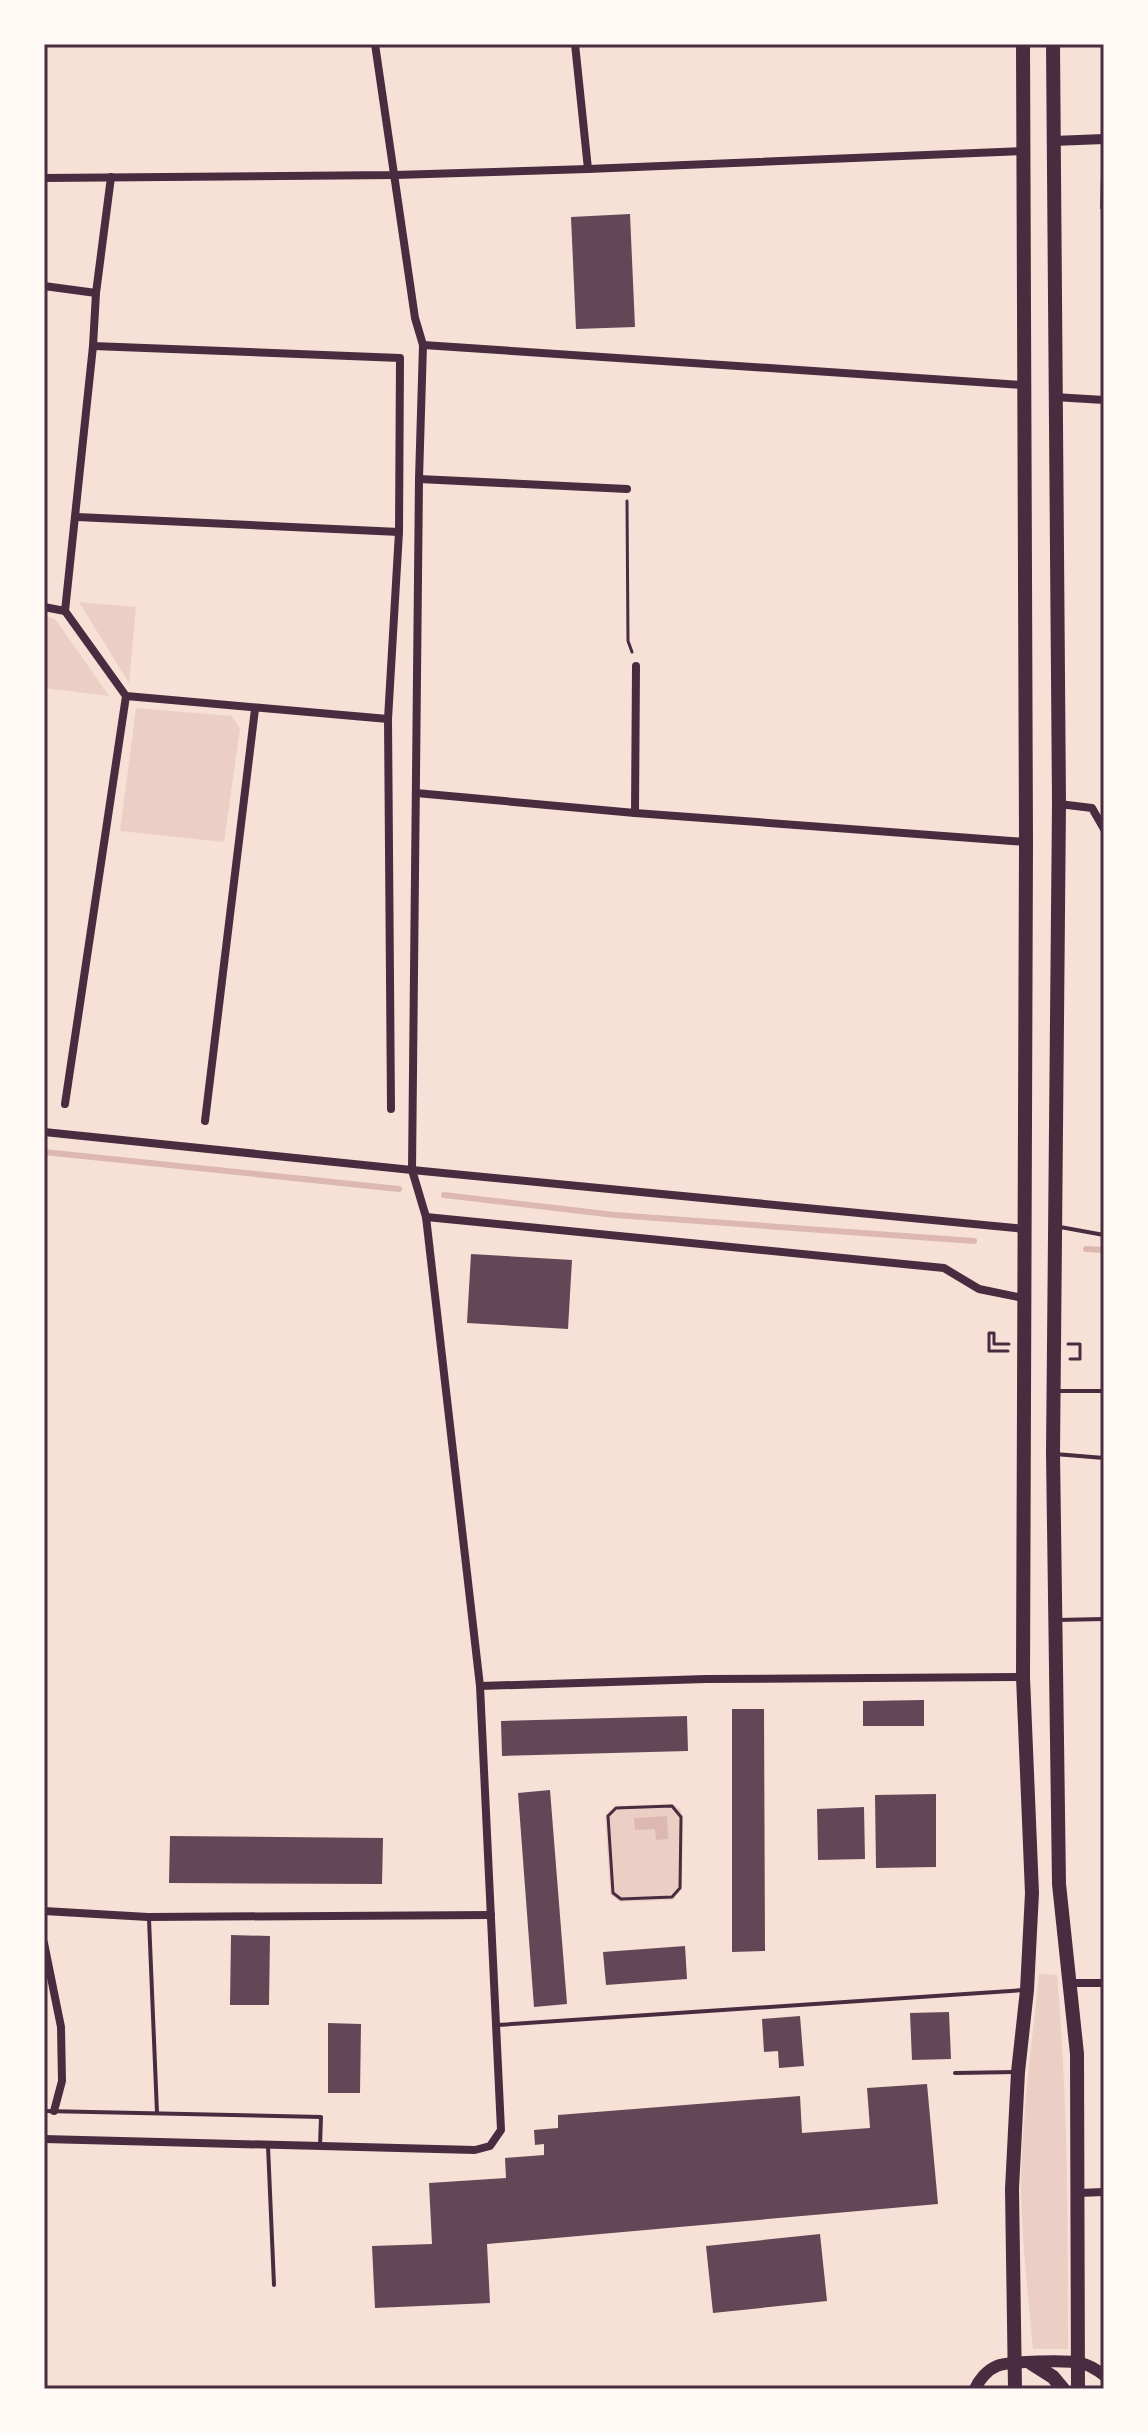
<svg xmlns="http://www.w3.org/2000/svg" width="1148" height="2433" viewBox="0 0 1148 2433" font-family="'Nunito Sans',sans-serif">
<rect width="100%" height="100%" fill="#f7e1d7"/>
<!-- green -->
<g fill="#ebcfc5">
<polygon points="79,602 136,607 129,683"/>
<polygon points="45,615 56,620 109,696 44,688"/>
<polygon points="136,708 232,716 240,729 224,842 120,831"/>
<polygon points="673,1804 680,1809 683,1817 682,1889 673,1900 620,1902 610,1894 605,1815 615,1806"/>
<path d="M1039,1974L1057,1975C1068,2099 1068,2224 1068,2349H1033C1028,2296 1022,2242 1021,2189C1021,2118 1032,2045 1039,1974Z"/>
</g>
<!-- water -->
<polygon fill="#dcb8b0" points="667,1816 668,1839 656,1840 655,1829 635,1830 634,1818"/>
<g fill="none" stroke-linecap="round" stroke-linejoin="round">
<!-- stream -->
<g stroke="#dcb8b0" stroke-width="6">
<polyline points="44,1152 399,1189"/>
<polyline points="444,1195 615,1215 974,1241"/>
<polyline points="1086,1249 1104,1250"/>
</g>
</g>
<!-- building -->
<g fill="#644757">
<polygon points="1104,170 1104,209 1100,209 1101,174"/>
<polygon points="630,214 635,327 576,329 571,217"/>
<polygon points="471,1254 572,1260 568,1329 467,1323"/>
<polygon points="924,1700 924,1726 863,1726 863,1701"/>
<polygon points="732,1709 764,1709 765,1951 732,1952"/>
<polygon points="687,1716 688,1751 502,1756 501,1721"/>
<polygon points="550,1790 567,2004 534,2007 518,1793"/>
<polygon points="936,1794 936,1867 876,1868 875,1795"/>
<polygon points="864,1807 865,1859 818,1860 817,1809"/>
<polygon points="170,1836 383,1838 382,1884 169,1883"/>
<polygon points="231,1935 270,1936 269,2005 230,2005"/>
<polygon points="685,1946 687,1979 606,1985 603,1952"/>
<polygon points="949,2012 951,2059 912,2060 910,2013"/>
<polygon points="800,2016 804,2066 779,2068 778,2051 764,2052 762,2019"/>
<polygon points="328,2023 361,2024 360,2093 328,2093"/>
<polygon points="927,2084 938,2204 487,2244 490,2303 375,2308 372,2246 432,2244 429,2183 506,2178 505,2158 544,2155 544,2144 535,2145 534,2130 558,2128 558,2115 800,2096 802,2133 870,2128 867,2088"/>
<polygon points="820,2234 827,2301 713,2313 706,2246"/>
</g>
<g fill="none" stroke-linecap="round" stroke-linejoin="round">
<!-- path -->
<g stroke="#4a2c40" stroke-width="3">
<polyline points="627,501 628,641 632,652"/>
<polyline points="1068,1344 1080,1344 1080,1359 1070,1359"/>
<polyline points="1008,1351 989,1351 989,1333 994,1333 994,1344 1009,1344"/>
<polygon points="672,1806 681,1817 680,1888 672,1897 621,1899 613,1893 608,1816 616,1808"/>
</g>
<!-- service -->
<g stroke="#4a2c40" stroke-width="4">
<polyline points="1060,1227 1104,1235"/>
<polyline points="1056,1391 1104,1391"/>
<polyline points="1055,1454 1104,1458"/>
<polyline points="1057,1620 1104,1619"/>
<polyline points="149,1919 157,2113"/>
<polyline points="498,2025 1024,1990"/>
<polyline points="955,2073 1016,2072"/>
<polyline points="44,2111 321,2117 320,2146"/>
<polyline points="268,2146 274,2285"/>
</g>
<!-- minor -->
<g stroke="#4a2c40" stroke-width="8">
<polyline points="575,44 588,169"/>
<polyline points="44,178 395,175 588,169 1023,151"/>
<polyline points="44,286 96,293"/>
<polyline points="423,345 1023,385"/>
<polyline points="93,346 400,358 399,532 388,719 391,1109"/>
<polyline points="1054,397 1104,400"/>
<polyline points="419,479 627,489"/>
<polyline points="77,517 399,532"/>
<polyline points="44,607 65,611"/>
<polyline points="126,696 388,719"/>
<polyline points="416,793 635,813 1026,842"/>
<polyline points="1059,804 1092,808 1104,829"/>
<polyline points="635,813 636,666"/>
<polyline points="65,1104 126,696 65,611 93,346 96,293 111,177"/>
<polyline points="205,1121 255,709"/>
<polyline points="44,1132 412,1170 1025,1229"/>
<polyline points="426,1217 944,1268 979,1289 1023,1298"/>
<polyline points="480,1686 706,1679 1023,1677"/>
<polyline points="44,1911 148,1917 491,1915"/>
<polyline points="44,1943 61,2027 62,2081 54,2111"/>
<polyline points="1071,1983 1104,1983"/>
<polyline points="44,2139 475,2150 490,2146 501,2130 480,1686 426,1217 412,1170 419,479 423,345 415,318 375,44"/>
<polyline points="1078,2193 1104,2192"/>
</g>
<!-- tertiary -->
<polyline stroke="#4a2c40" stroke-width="10" points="1053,141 1104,139"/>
<!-- secondary -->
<path stroke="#4a2c40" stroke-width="12" d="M975,2389C979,2380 987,2370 997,2366C1008,2361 1069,2360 1081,2363C1090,2365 1097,2370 1104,2375"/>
<!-- trunk -->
<g stroke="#4a2c40" stroke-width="14">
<polyline points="1053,44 1059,804 1053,1453 1059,1884 1077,2054 1078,2389"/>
<polyline points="1031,2363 1053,2377 1063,2389"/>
<polyline points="1015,2389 1012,2189 1018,2072 1027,1990 1032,1893 1023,1677 1026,842 1023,44"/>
</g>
</g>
<!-- border -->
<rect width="1148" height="2433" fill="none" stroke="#fffaf5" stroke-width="92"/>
<rect x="46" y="46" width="1056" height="2341" fill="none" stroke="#4a2c40" stroke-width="3"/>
</svg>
